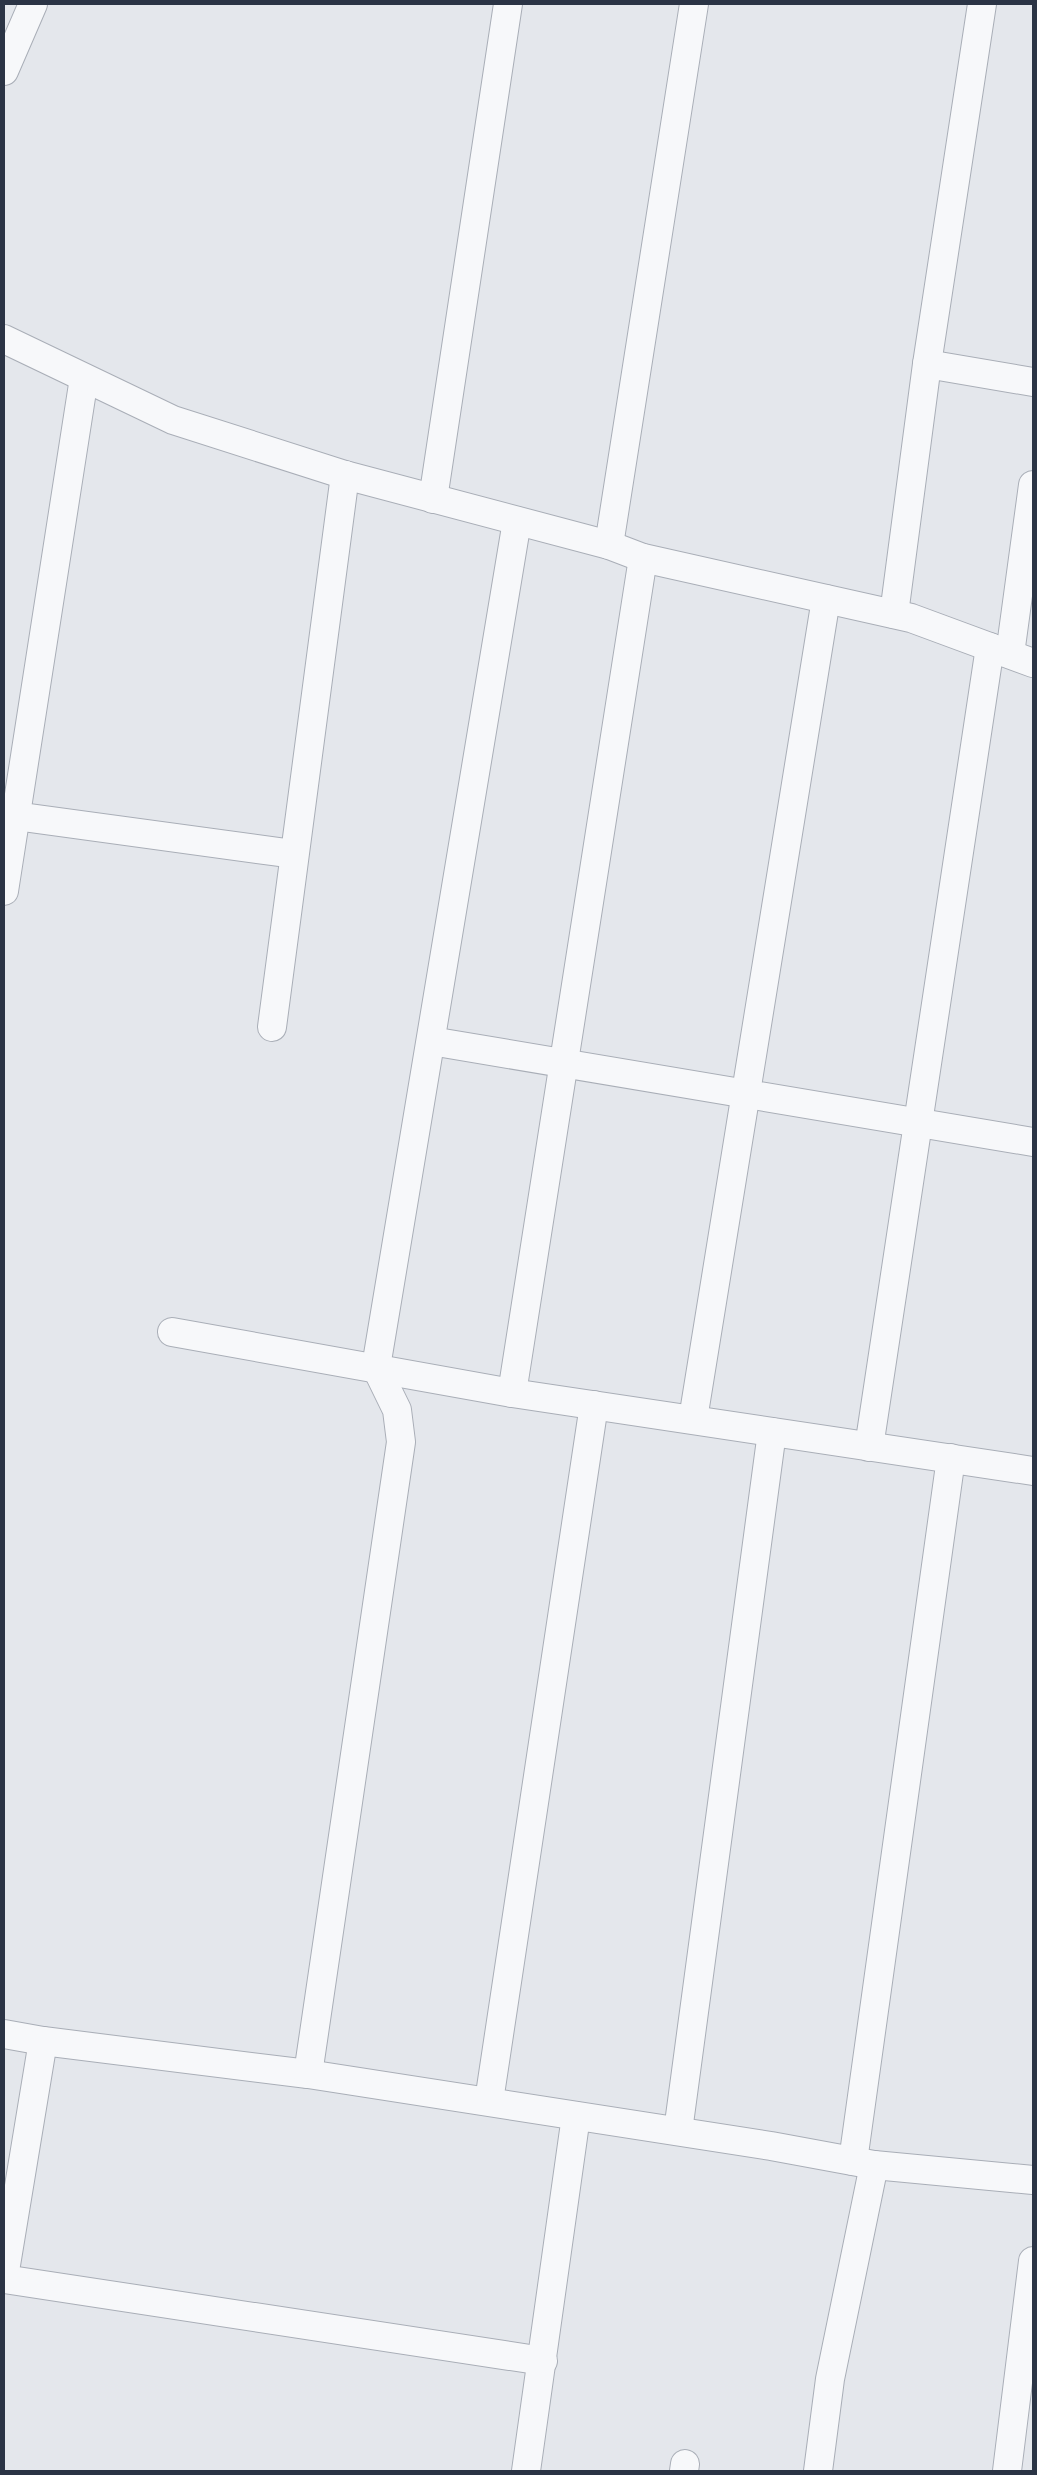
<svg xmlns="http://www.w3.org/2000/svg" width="1037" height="2475" viewBox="0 0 1037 2475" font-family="'Alegreya Sans',sans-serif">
<rect width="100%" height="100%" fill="#e4e7ec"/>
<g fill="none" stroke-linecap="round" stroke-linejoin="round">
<defs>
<g id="minor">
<polyline points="4,71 33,4"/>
<polyline points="927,364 1033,382"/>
<polyline points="433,499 508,4"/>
<polyline points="609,545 694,4"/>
<polyline points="894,614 927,364 982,4"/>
<polyline points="1010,654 1033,485"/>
<polyline points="15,816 294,854"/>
<polyline points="4,891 84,378"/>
<polyline points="272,1027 345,475"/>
<polyline points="431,1041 1033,1142"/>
<polyline points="172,1332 512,1393 1033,1471"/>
<polyline points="512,1393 643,558"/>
<polyline points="693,1419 826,599"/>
<polyline points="869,1447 990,647"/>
<polyline points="4,2034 43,2041 308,2074 771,2146 874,2165 1033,2180"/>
<polyline points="308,2074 401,1442 397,1410 376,1367 517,521"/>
<polyline points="489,2101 594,1405"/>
<polyline points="678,2131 772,1432"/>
<polyline points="853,2161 951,1458"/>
<polyline points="4,2277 43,2041"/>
<polyline points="4,2279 543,2361"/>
<polyline points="526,2471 576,2116"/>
<polyline points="684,2471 685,2464"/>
<polyline points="818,2471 830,2379 874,2165"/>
<polyline points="1007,2471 1033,2261"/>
</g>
<polyline id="tertiary" points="4,339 173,420 345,475 609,545 643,558 911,618 1033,663"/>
</defs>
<!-- minor casing -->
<use href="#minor" stroke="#a9aeb7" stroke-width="30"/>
<!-- tertiary casing -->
<use href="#tertiary" stroke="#a9aeb7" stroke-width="30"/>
<!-- minor -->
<use href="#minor" stroke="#f7f8fa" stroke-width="28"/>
<!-- tertiary -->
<use href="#tertiary" stroke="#f7f8fa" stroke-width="28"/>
</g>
<!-- border -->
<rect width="1037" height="2475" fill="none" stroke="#2b3445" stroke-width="10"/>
</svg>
